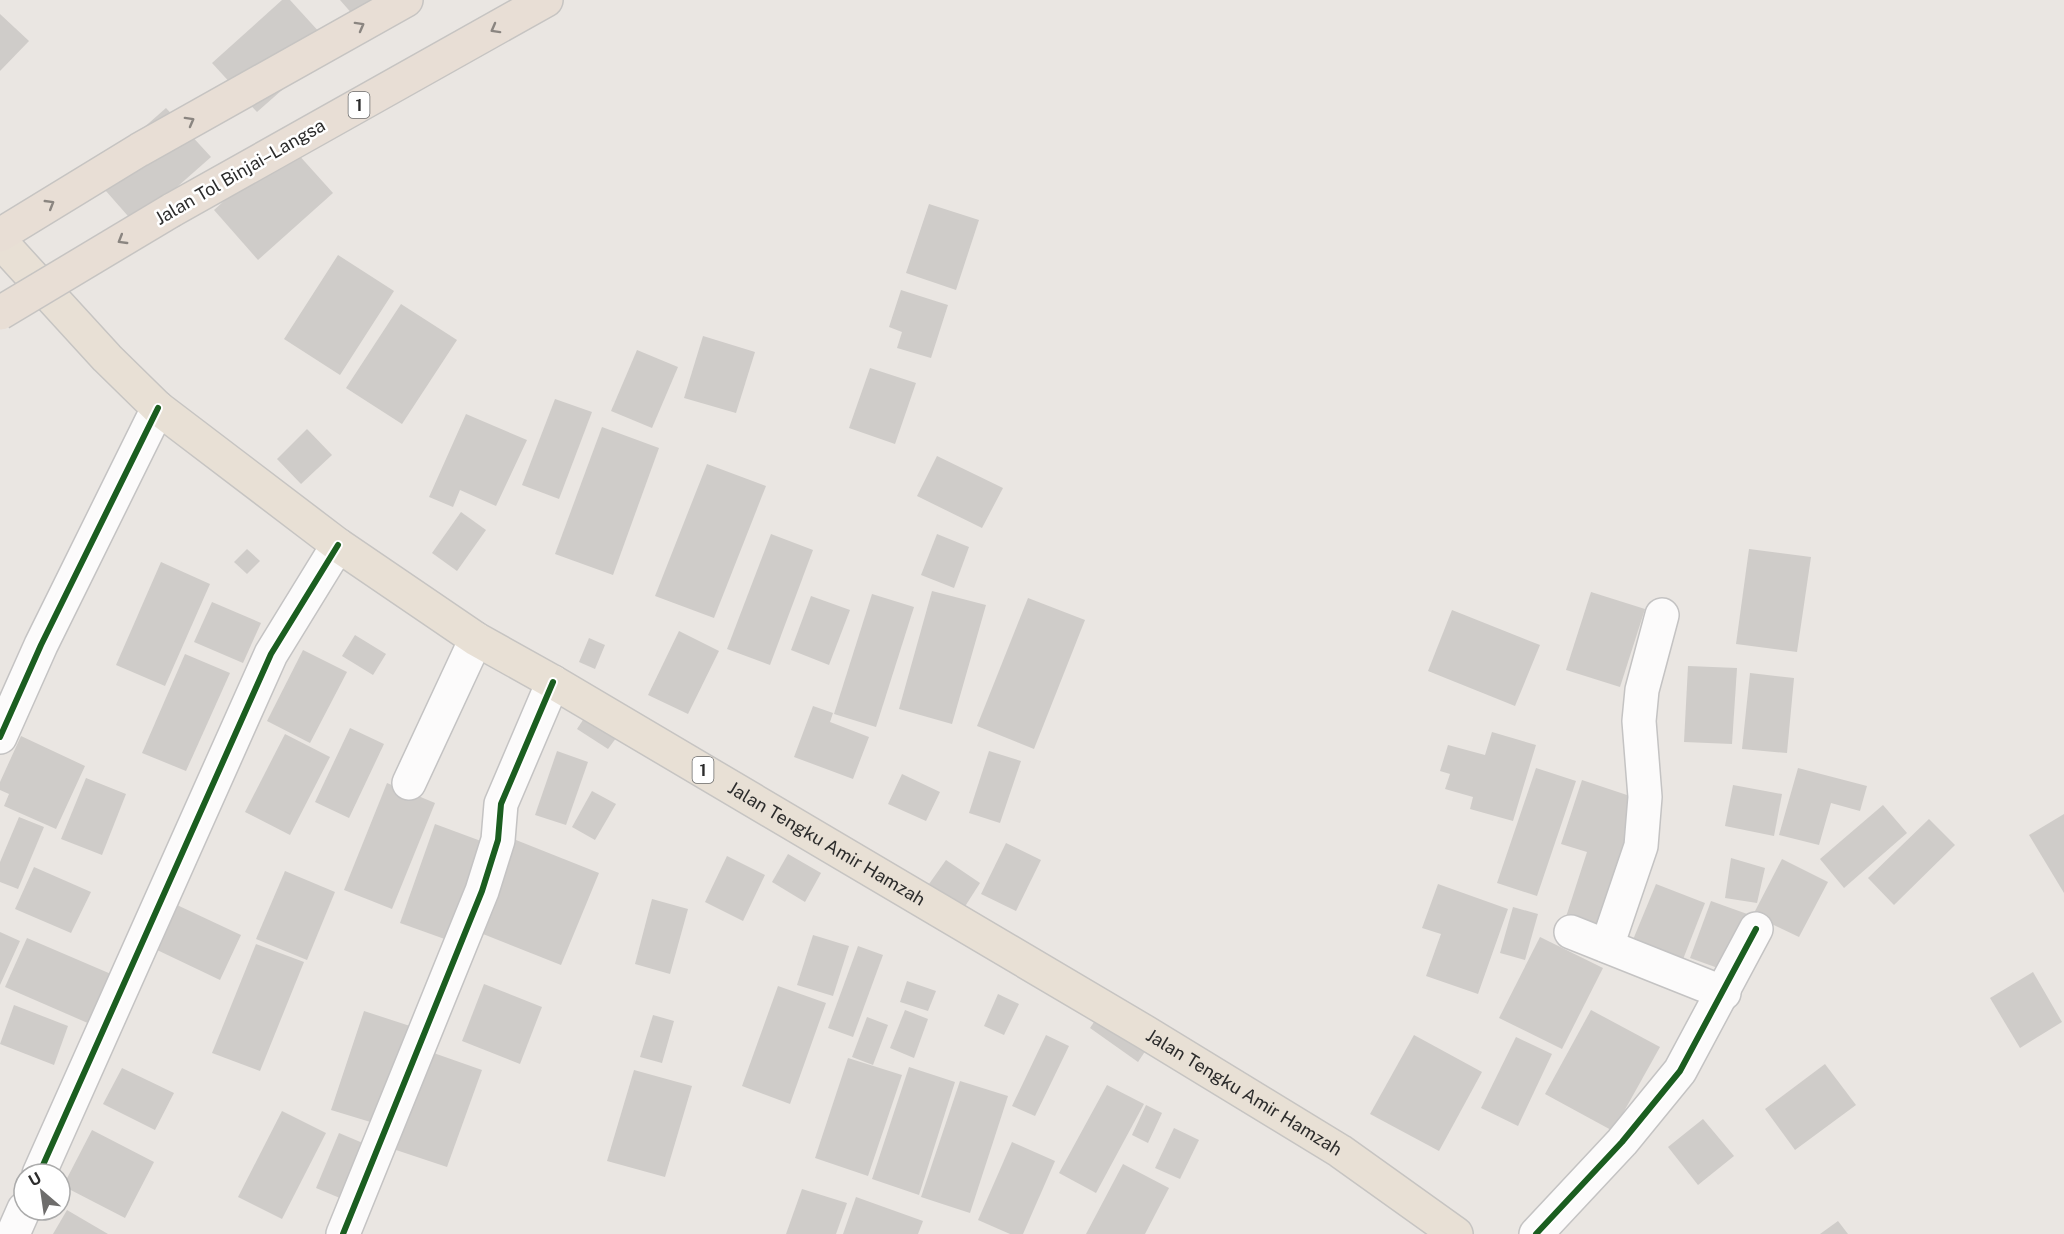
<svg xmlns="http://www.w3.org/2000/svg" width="2064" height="1234" viewBox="0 0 2064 1234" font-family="'Public Sans',sans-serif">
<rect width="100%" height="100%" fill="#eae6e2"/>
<!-- building -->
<g fill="#cfccc9">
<polygon points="282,0 290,0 332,46 257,112 212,63"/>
<polygon points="340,0 404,0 368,32"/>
<polygon points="0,14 29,41 0,71"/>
<polygon points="166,108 211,157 135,224 91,174"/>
<polygon points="288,143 333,193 258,260 214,210"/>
<polygon points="929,204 979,220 956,290 906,273"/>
<polygon points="338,255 394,291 340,375 284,339"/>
<polygon points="901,290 948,305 931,358 897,348 902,332 889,327"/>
<polygon points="401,304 457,340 402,424 346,388"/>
<polygon points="703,336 755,352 736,413 684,398"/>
<polygon points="637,350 678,367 652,428 611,411"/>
<polygon points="870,368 916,383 895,444 849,428"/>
<polygon points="555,399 592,412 559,499 522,485"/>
<polygon points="466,414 527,440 496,506 460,490 453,507 429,497"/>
<polygon points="602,427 659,448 613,575 555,554"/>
<polygon points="307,429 332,455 301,484 277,459"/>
<polygon points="937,456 1003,488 982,528 917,496"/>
<polygon points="707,464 766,486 714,618 655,596"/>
<polygon points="461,512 486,530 457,571 432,553"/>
<polygon points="771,534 813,550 770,665 727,649"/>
<polygon points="937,534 969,547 954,588 921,575"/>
<polygon points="247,549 260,561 247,574 234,562"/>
<polygon points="1749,549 1811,557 1797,652 1736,644"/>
<polygon points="161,562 210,584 165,686 116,665"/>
<polygon points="932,591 986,605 952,724 899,709"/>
<polygon points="1591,592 1645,609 1620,687 1566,670"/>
<polygon points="872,594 914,607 876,727 834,714"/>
<polygon points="811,596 850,610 829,665 791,650"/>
<polygon points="1028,598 1085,620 1034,749 977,726"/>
<polygon points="212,602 261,623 243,663 194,642"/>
<polygon points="1452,610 1540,645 1515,706 1428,671"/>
<polygon points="679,631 719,651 688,714 648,695"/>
<polygon points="355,635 386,654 373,675 342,656"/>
<polygon points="589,638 605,645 595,669 579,662"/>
<polygon points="303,650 347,672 310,743 267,721"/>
<polygon points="185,654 230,673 186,771 142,753"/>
<polygon points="1688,666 1737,668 1732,744 1684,742"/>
<polygon points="1750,673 1794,678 1787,753 1742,749"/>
<polygon points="813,706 833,713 830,722 869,737 853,779 794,757"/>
<polygon points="587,714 619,734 608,749 577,729"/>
<polygon points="350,728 384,744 349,818 315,802"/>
<polygon points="1492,732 1536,745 1513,821 1470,809 1473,797 1445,789 1450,774 1440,771 1448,745 1485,755"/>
<polygon points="285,734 330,757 290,835 245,812"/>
<polygon points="21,736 85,766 56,829 4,806 9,794 0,790 0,782"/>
<polygon points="557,751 588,762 566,825 535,815"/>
<polygon points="989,751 1021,761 1000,823 969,813"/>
<polygon points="1536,768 1576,781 1537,896 1497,883"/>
<polygon points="1798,768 1867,786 1860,811 1831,803 1819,845 1779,835"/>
<polygon points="902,774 940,792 926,821 888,804"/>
<polygon points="86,778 126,794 102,855 61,839"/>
<polygon points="1582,780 1633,797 1627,811 1642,816 1602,936 1564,923 1587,852 1561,844"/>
<polygon points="387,783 435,803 392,909 344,890"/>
<polygon points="1733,785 1782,794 1774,836 1725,826"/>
<polygon points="592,791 616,804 595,840 572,827"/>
<polygon points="1883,805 1907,833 1844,888 1820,859"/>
<polygon points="2064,814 2064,893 2029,835"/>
<polygon points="19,817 44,827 18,889 0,882 0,862"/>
<polygon points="1929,819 1955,845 1894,905 1868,878"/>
<polygon points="435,824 489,844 453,942 400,923"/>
<polygon points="516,840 599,873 561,965 478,932"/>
<polygon points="1006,843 1041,860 1016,911 981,894"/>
<polygon points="788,854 821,873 805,902 772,882"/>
<polygon points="727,856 765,875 743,921 705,902"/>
<polygon points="1731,858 1765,868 1757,903 1725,898"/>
<polygon points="1782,859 1828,882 1799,937 1753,915"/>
<polygon points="946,860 980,883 964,908 929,884"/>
<polygon points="34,867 91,892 71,933 15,909"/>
<polygon points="285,871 335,892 307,960 256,939"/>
<polygon points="1438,884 1508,909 1478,994 1426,976 1441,934 1422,928"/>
<polygon points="1656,884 1705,903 1680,967 1630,947"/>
<polygon points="652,899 688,909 670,974 635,964"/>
<polygon points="1711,901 1750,915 1729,972 1690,958"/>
<polygon points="177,905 241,935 220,980 155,949"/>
<polygon points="1513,907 1538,914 1525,960 1500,953"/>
<polygon points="0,932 20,941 0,985"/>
<polygon points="813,935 849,946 833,996 797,985"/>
<polygon points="1540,937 1603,968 1562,1049 1499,1018"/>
<polygon points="27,938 111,974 90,1024 5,987"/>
<polygon points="256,944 304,962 260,1071 212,1053"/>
<polygon points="858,946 883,955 853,1037 828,1028"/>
<polygon points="2033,972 2062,1022 2020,1048 1990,998"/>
<polygon points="907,981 936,991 928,1011 900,1002"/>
<polygon points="484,984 542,1007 520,1064 462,1041"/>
<polygon points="778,986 826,1003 790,1104 742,1086"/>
<polygon points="998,994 1019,1004 1004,1035 984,1026"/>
<polygon points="14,1005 68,1026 54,1065 0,1044"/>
<polygon points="905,1010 928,1019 914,1058 890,1048"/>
<polygon points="1591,1010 1660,1047 1613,1131 1545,1094"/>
<polygon points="364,1011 410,1026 377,1124 331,1110"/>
<polygon points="1100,1013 1148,1047 1138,1062 1090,1028"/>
<polygon points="653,1015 674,1021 662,1063 640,1057"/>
<polygon points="867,1017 888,1025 873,1065 852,1057"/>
<polygon points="1046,1035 1069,1046 1035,1116 1012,1106"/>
<polygon points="1414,1035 1482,1072 1439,1151 1370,1114"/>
<polygon points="1516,1037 1552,1054 1518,1126 1481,1108"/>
<polygon points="428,1051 482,1070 447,1167 393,1149"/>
<polygon points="848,1058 902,1075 868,1176 815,1158"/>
<polygon points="1825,1064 1856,1105 1795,1150 1765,1109"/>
<polygon points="909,1067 955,1082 919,1195 872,1179"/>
<polygon points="122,1068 174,1093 155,1130 103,1104"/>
<polygon points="634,1070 692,1086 665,1177 607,1161"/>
<polygon points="960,1081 1008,1096 970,1213 921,1197"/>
<polygon points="1107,1085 1144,1104 1096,1193 1059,1173"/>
<polygon points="1146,1105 1162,1113 1148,1143 1132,1135"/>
<polygon points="282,1111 326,1133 282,1219 238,1197"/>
<polygon points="1703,1119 1734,1156 1698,1185 1668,1147"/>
<polygon points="1174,1128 1199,1140 1180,1179 1155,1168"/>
<polygon points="92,1130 154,1162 125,1218 63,1186"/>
<polygon points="339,1133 370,1146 347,1201 316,1188"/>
<polygon points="1012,1142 1055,1161 1023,1234 1010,1234 978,1220"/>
<polygon points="1123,1164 1169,1188 1145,1234 1086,1234"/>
<polygon points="802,1189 847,1203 836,1234 786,1234"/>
<polygon points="856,1197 923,1221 918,1234 843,1234"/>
<polygon points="67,1210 108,1234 53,1234"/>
<polygon points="1838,1221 1848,1234 1820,1234"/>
</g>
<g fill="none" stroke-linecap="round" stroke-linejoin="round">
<defs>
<g id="minor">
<polyline points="0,737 41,645 158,408"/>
<polyline points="409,783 476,639"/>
<polyline points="1571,932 1724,993"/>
<polyline points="1607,946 1641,846 1645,797 1639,721 1642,690 1662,615"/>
<polyline points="39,1174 271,654 338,545"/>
<polyline points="13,1234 24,1209"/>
<polyline points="343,1234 482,891 498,840 501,804 553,682"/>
<polyline points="1536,1234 1622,1142 1680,1071 1756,929"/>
</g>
<g id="trunk">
<path id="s1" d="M0,241L107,358L158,408L338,545L476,639L553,682L1145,1032L1340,1151L1456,1234"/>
</g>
<g id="motorway">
<polyline points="172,210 546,0"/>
<polyline points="0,235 139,150 406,0"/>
</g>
</defs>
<!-- minor casing -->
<use href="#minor" stroke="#c4c3c3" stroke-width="36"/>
<!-- trunk casing -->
<use href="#trunk" stroke="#c6c4c2" stroke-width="36"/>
<!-- motorway casing -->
<use href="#motorway" stroke="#c6c4c2" stroke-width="36"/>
<!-- minor -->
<use href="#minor" stroke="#fcfbfb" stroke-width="33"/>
<!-- trunk -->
<use href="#trunk" stroke="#e8e0d5" stroke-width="33"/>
<!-- motorway -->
<use href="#motorway" stroke="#e8ded5" stroke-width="33"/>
<defs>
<polyline id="motorway-bridge" points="0,313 172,210"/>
</defs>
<!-- motorway-bridge casing -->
<use href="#motorway-bridge" stroke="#c6c4c2" stroke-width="36" stroke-linecap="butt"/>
<!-- motorway-bridge -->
<use href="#motorway-bridge" stroke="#e8ded5" stroke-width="33"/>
<defs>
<g id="cycleway">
<polyline points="0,737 41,645 158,408"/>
<polyline points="39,1174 271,654 338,545"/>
<polyline points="343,1234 482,891 498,840 501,804 553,682"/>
<polyline points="1536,1234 1622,1142 1680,1071 1756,929"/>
</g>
</defs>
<!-- cycleway casing -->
<use href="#cycleway" stroke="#fff" stroke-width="10"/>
<!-- cycleway -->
<use href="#cycleway" stroke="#1b5e20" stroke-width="6"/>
</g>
<!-- one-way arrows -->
<defs><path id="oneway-chevron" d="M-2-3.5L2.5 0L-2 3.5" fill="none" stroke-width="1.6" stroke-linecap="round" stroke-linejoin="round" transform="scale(1.5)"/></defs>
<g stroke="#8a8580">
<use href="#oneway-chevron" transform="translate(360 26) rotate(-29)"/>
<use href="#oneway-chevron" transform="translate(495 29) rotate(151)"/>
<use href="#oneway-chevron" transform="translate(190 121) rotate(-29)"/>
<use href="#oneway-chevron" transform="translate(50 204) rotate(-31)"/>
<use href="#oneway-chevron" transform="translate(122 240) rotate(149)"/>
</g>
<g text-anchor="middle" stroke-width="5" stroke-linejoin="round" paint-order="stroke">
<!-- shield labels -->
<g fill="#fff" stroke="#6b6b6b" stroke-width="1.5">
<rect x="348.5" y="92" width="21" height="26" rx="4.5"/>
<rect x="692.5" y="757" width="21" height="26" rx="4.5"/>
</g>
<g font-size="16" font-weight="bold" fill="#2c2c2c">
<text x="359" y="111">1</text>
<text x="703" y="776">1</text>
</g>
<!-- street labels -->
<g font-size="18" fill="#2c2c2c" stroke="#fff">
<text transform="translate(240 172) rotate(-30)" y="6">Jalan Tol Binjai–Langsa</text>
<text dy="6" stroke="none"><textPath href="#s1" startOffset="1029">Jalan Tengku Amir Hamzah</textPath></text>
<text dy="6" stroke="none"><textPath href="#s1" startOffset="1515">Jalan Tengku Amir Hamzah</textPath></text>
</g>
</g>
<!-- north arrow -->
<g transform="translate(42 1192) rotate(331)"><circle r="28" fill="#ffffff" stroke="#ababab" stroke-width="1.5"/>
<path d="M0-4.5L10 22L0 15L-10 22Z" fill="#6e6d6c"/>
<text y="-9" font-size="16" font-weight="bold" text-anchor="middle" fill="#2c2c2c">U</text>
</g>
</svg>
